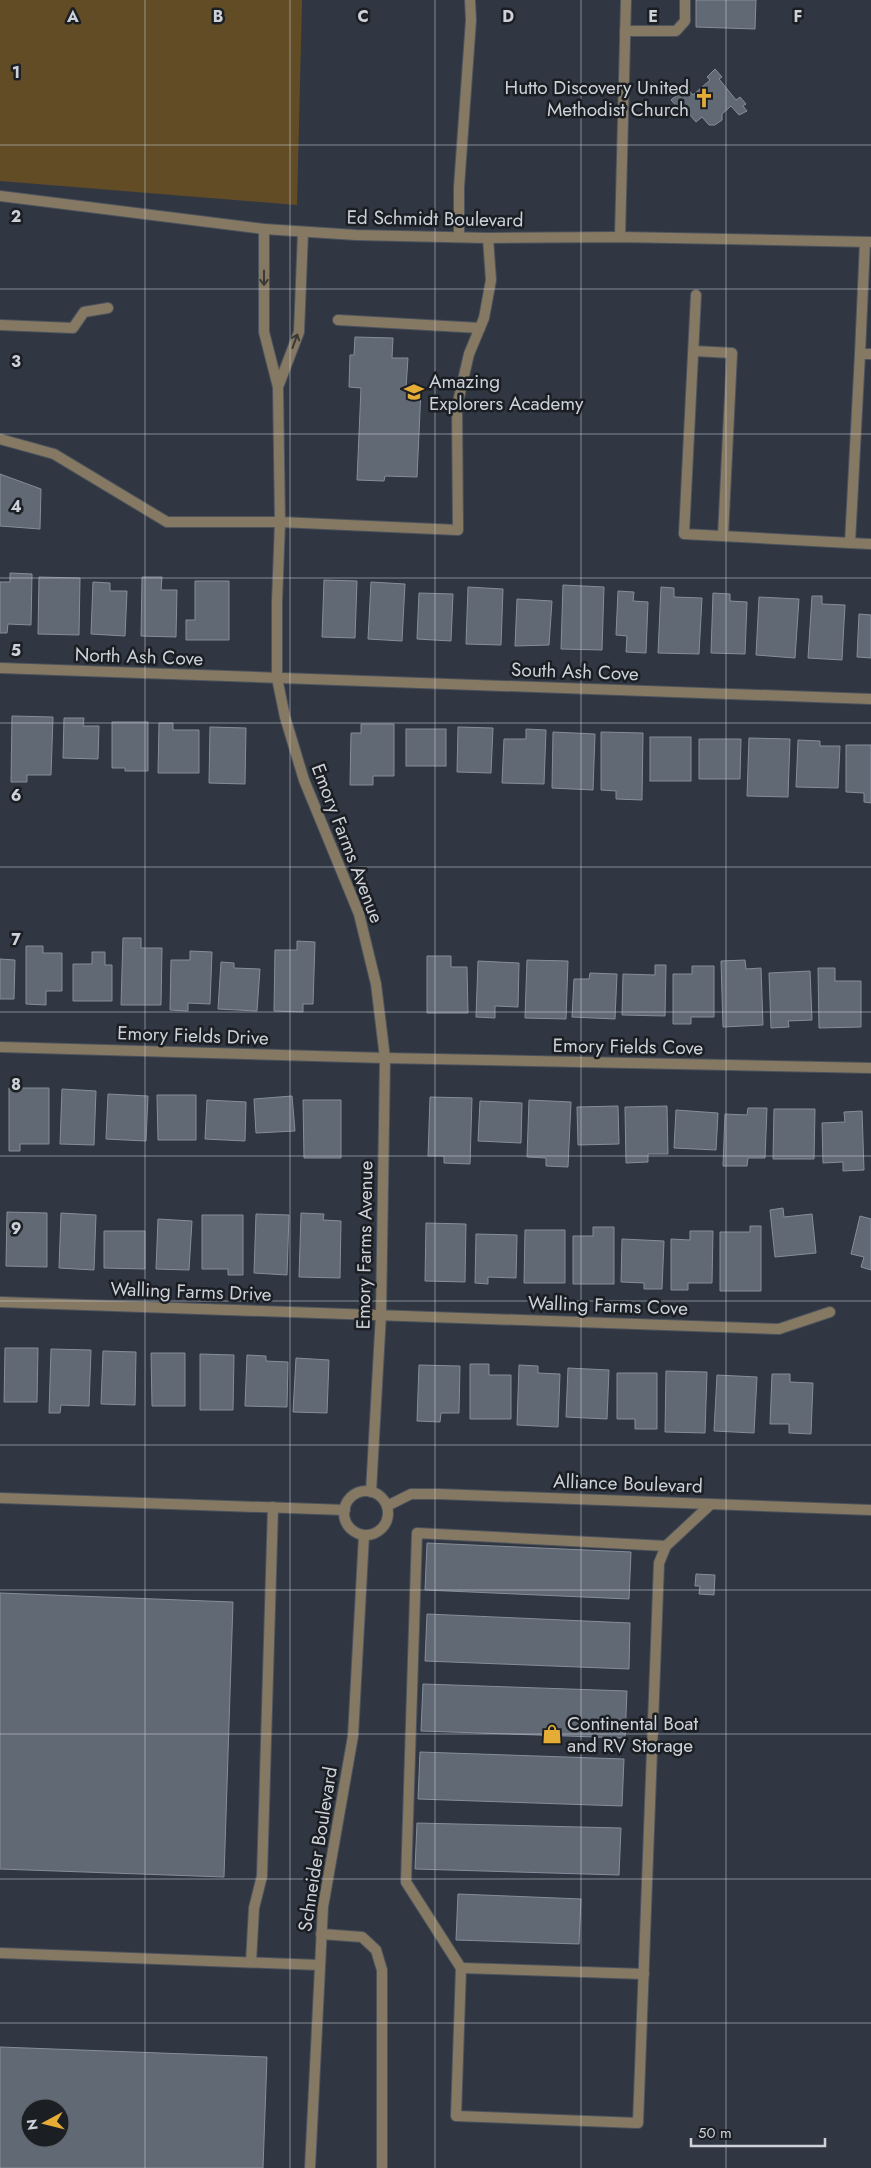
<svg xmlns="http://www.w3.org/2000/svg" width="871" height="2168" viewBox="0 0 871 2168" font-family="Jost,sans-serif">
<rect width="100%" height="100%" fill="#303742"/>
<!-- green -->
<polygon fill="#614c26" points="0,0 302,0 297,205 0,181"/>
<!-- building -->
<g fill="#616975" stroke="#858e9a" fill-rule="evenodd">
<polygon points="696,0 756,0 755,29 696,27"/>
<polygon points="715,69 722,77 719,79 736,100 740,97 746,104 743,106 747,111 739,115 731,106 722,114 722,120 715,125 709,125 702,117 696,122 682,106 679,109 671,100 686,87 693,95 710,80 707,77"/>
<polygon points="355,337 393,338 392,358 408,358 406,388 421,389 417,477 385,476 384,481 357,480 361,388 349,387 350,355 354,355"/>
<polygon points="0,474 41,489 40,529 0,526"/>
<polygon points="10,573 32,574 31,625 8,624 7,633 0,633 0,582 10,582"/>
<polygon points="39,577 80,578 79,635 38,634"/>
<polygon points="142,577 162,577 161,590 177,590 176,637 141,636"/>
<polygon points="324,580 357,581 355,638 322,637"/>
<polygon points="195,581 229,581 229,640 186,640 186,620 195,620"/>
<polygon points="93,582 110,583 110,591 127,591 125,636 91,634"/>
<polygon points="371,582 405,584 402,641 368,639"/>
<polygon points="563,585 604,587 602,650 561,649"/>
<polygon points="468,587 503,589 501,645 466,644"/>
<polygon points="661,587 674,588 674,597 702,598 699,654 658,653"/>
<polygon points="618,591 634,592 633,601 648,602 646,653 626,652 627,636 616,635"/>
<polygon points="419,593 453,594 451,641 417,639"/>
<polygon points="713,593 730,594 730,601 747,602 745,654 711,653"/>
<polygon points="812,596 822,596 822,604 845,605 842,660 808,658"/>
<polygon points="759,597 799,599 795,658 756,655"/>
<polygon points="517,599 552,601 549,645 515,646"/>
<polygon points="859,614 871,615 871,658 857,657"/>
<polygon points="12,716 53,717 51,775 27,775 27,782 11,782"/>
<polygon points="64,718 84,718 83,726 99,726 98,759 63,758"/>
<polygon points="112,722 148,722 148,771 125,771 125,768 112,768"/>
<polygon points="159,723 173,723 173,730 199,730 199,773 158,773"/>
<polygon points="361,724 394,724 394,776 373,776 373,785 350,785 351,733 361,733"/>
<polygon points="210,727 246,728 245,784 209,783"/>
<polygon points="458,727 493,728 491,773 457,772"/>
<rect x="406" y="729" width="40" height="37"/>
<polygon points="526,729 546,730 544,784 502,783 504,739 526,739"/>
<polygon points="553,732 595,734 593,790 552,788"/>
<polygon points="601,732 643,733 642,800 616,799 616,791 601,790"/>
<rect x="650" y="737" width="41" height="44"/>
<polygon points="749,738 790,739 788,797 747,796"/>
<polygon points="699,739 741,739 740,779 699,779"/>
<polygon points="798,740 820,741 820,746 840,746 838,788 796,787"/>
<polygon points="846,745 871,745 871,803 864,802 864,793 846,792"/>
<polygon points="123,938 141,938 141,948 162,948 161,1005 121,1005"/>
<polygon points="297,941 315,942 313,1004 303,1004 303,1012 274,1011 275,950 297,950"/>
<polygon points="26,946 43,946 43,953 62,953 62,991 46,991 46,1005 26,1004"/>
<polygon points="190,951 212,952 210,1004 188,1003 188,1011 170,1010 171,960 190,960"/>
<polygon points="92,952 105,952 105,965 112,965 112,1001 73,1001 73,964 92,964"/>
<polygon points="427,956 451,956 451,967 467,967 468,1013 427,1013"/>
<polygon points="0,959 15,960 14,999 0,999"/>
<polygon points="527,960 568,961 566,1019 525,1018"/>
<polygon points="745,960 746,969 761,968 763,1025 723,1027 721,961"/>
<polygon points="478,961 519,963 518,1007 495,1006 495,1018 476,1017"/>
<polygon points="221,962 234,963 234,968 260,969 257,1011 218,1009"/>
<polygon points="655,965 666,965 665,1016 622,1015 623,974 655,975"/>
<polygon points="692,966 714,966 714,1017 691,1017 691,1024 673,1024 673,974 692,974"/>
<polygon points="818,968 835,968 835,981 861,981 861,1027 819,1028"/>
<polygon points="810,971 812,1020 788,1021 789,1027 771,1028 769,973"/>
<polygon points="590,973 617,974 615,1019 572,1017 574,979 589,979"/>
<polygon points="9,1088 49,1088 49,1144 20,1144 20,1151 9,1151"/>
<polygon points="62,1089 96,1091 94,1145 60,1144"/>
<polygon points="108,1094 148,1096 146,1141 106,1139"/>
<polygon points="157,1095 196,1095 196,1140 158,1140"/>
<polygon points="292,1096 295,1131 256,1133 254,1099"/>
<polygon points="430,1097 472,1098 470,1164 444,1163 444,1156 428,1156"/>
<polygon points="207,1100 246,1102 245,1141 205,1139"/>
<polygon points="303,1100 341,1100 341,1158 304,1158"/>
<polygon points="529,1100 571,1102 568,1167 546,1166 546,1158 527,1157"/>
<polygon points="480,1101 522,1103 521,1143 478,1141"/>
<polygon points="618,1106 619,1144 578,1145 577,1107"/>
<polygon points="667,1106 668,1154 648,1154 648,1162 626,1163 625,1107"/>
<polygon points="748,1108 767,1108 765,1158 748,1158 747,1166 723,1166 725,1114 747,1115"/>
<polygon points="774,1109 815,1109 814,1159 773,1159"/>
<polygon points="676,1110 718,1113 716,1150 674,1148"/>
<polygon points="862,1111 864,1170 843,1171 843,1162 823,1163 822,1123 845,1122 844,1112"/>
<polygon points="783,1208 784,1217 812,1214 816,1253 775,1257 770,1210"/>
<polygon points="7,1212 47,1213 47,1267 6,1266"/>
<polygon points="61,1213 96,1215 94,1270 59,1268"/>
<polygon points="301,1213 324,1214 323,1220 341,1221 340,1278 299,1277"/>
<polygon points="256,1214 289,1215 287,1275 254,1273"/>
<polygon points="202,1215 243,1215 243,1275 228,1275 228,1269 202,1269"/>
<polygon points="860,1216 871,1219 871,1270 861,1267 864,1257 851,1254"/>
<polygon points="158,1219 192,1221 189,1270 156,1269"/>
<polygon points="426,1223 466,1224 465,1282 425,1281"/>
<polygon points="750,1226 761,1226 761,1291 720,1291 720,1232 750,1232"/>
<polygon points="593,1227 614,1227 614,1284 573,1284 573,1236 593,1236"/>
<polygon points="525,1230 565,1230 565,1283 524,1283"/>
<polygon points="104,1231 145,1231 145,1269 104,1268"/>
<polygon points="690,1231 713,1231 712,1283 688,1283 688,1290 671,1290 671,1239 690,1240"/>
<polygon points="476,1234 517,1235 516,1278 488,1277 488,1284 475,1283"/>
<polygon points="622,1239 664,1241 662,1289 644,1289 644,1283 621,1282"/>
<polygon points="5,1348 38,1348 37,1402 4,1402"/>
<polygon points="51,1349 91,1350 89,1406 61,1405 60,1413 49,1413"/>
<polygon points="103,1351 136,1352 135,1405 101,1404"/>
<polygon points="151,1353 185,1353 185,1406 152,1406"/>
<polygon points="200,1354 234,1355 233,1410 200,1410"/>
<polygon points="247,1355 266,1356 266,1361 288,1362 287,1407 245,1406"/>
<polygon points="296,1358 329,1360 327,1413 293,1412"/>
<polygon points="470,1364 489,1364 489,1375 511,1375 511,1419 470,1419"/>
<polygon points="419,1365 460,1366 459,1413 441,1413 440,1422 417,1421"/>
<polygon points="519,1365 538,1366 538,1373 560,1374 558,1427 517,1425"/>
<polygon points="568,1368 609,1370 607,1419 566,1417"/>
<polygon points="666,1371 707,1372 705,1433 665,1432"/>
<polygon points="617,1373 657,1373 657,1429 635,1429 635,1419 617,1419"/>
<polygon points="772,1374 790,1374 790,1382 813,1383 811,1434 789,1433 789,1424 770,1424"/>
<polygon points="717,1375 757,1377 754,1433 714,1431"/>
<polygon points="427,1543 631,1552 629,1599 425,1590"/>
<polygon points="696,1574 715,1575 714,1595 699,1594 700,1586 695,1586"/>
<polygon points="0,1593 233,1602 224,1877 0,1869"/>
<polygon points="427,1614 630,1623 629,1669 425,1661"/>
<polygon points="423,1684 627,1691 625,1738 421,1731"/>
<polygon points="420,1752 624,1759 622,1806 418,1799"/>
<polygon points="417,1823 621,1828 619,1875 415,1869"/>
<polygon points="458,1894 581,1899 579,1944 456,1940"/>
<path d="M0,2047L267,2057L263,2168H0ZM30,2108H60V2138H30Z"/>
</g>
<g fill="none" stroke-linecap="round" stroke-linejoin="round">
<defs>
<g id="service">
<polyline points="625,31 676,31 685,21 685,0"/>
<polyline points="459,237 459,187 471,20 470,0"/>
<polyline points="620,237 626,0"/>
<polyline points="865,242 860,354 871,354"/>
<polyline points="696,295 684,534 850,543 860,354"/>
<polyline points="338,320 480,328"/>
<polyline points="0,325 73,328 84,312 108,308"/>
<polyline points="694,351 732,353 723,536"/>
<polyline points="0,439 54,454 167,522 280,522 458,530 457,406 469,354 484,318 491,280 488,238"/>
<polyline points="850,543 871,544"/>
<polyline points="0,1498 345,1510"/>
<polyline points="666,1546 417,1533 406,1882 461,1968 456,2116 638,2123 659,1563 666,1546 711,1504"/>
<polyline points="321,1934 362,1937 376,1950 382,1970 382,2168"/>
<polyline points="0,1953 319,1965"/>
<polyline points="251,1962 254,1908 262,1876 273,1507"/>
<polyline points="461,1968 644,1974"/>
</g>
<g id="minor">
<polyline points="264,229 264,332 278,387 280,522 277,602 277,678 285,717 304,780 359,914 376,984 385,1058 381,1314 371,1492"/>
<polyline points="278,387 299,332 303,232"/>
<polyline points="0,668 871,699"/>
<polyline points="0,1047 385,1058 871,1068"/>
<polyline points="0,1302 779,1329 830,1312"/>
<circle cx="366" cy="1513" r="22"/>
<polyline points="387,1506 411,1494 439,1494 871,1510"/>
<polyline points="310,2168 323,1907 353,1736 364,1535"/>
</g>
<polyline id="tertiary" points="0,196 264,229 356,235 488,238 620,237 871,242"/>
</defs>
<!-- service casing -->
<use href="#service" stroke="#4c535d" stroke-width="12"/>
<!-- minor casing -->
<use href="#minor" stroke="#4c535d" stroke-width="12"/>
<!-- tertiary casing -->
<use href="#tertiary" stroke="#4c535d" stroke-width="12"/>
<!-- service -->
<use href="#service" stroke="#867963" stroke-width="10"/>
<!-- minor -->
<use href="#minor" stroke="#867963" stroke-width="10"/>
<!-- tertiary -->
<use href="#tertiary" stroke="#867963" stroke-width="10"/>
</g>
<!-- one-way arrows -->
<defs><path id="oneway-shaft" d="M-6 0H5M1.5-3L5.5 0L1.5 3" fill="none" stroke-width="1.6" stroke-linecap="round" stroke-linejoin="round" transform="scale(1.25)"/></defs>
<g stroke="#3b3936">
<use href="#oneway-shaft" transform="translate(264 278) rotate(90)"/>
<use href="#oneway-shaft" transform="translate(295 341) rotate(-70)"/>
</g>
<!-- grid -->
<path fill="none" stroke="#cdd1d8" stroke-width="1" stroke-opacity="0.55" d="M145,0V2168M290,0V2168M435,0V2168M581,0V2168M726,0V2168M0,145H871M0,289H871M0,434H871M0,578H871M0,723H871M0,867H871M0,1012H871M0,1156H871M0,1301H871M0,1445H871M0,1590H871M0,1734H871M0,1879H871M0,2023H871"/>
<!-- icons -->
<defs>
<symbol id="church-bare" viewBox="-9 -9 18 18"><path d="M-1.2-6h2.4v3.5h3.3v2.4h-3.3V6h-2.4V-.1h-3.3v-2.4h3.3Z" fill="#e5ad36" stroke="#1b1e23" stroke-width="2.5" paint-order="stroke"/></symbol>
<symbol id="school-bare" viewBox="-9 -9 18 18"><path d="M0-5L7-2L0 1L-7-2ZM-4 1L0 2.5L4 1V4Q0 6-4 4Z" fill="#e5ad36" stroke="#1b1e23" stroke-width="2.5" paint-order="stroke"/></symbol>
<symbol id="shop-bare" viewBox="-9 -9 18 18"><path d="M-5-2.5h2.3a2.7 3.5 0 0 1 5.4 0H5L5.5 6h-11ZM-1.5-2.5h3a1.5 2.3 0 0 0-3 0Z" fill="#e5ad36" stroke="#1b1e23" stroke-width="2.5" paint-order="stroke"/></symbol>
</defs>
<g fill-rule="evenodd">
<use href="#church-bare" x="690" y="84" width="28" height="28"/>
<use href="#school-bare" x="400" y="378" width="28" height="28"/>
<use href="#shop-bare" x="538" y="1720" width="28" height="28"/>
</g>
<g text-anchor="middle" stroke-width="5" stroke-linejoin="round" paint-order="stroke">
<!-- poi labels -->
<g font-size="19" fill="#cdd1d8" stroke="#1b1e23" text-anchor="start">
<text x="689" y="94" text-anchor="end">Hutto Discovery United<tspan x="689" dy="22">Methodist Church</tspan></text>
<text x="429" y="388">Amazing<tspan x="429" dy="22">Explorers Academy</tspan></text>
<text x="567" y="1730">Continental Boat<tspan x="567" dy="22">and RV Storage</tspan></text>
</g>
<!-- street labels -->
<g font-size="19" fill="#cdd1d8" stroke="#1b1e23">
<text transform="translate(435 218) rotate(1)" y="7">Ed Schmidt Boulevard</text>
<text transform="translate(139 656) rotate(2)" y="7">North Ash Cove</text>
<text transform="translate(575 671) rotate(2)" y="7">South Ash Cove</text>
<text transform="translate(348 843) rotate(69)" y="7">Emory Farms Avenue</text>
<text transform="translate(193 1035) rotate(2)" y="7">Emory Fields Drive</text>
<text transform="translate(628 1046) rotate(1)" y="7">Emory Fields Cove</text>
<text transform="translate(364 1245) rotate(-89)" y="7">Emory Farms Avenue</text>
<text transform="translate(191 1291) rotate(2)" y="7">Walling Farms Drive</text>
<text transform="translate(608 1305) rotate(2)" y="7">Walling Farms Cove</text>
<text transform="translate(628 1483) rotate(2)" y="7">Alliance Boulevard</text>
<text transform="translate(317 1849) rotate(-81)" y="7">Schneider Boulevard</text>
</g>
</g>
<g font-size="16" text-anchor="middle" font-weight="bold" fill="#cdd1d8" stroke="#1b1e23" stroke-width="5" stroke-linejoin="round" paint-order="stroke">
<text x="73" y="22">A</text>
<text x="218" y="22">B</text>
<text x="363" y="22">C</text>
<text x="508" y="22">D</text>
<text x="653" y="22">E</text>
<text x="798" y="22">F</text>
<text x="16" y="78">1</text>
<text x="16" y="222">2</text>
<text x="16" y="367">3</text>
<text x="16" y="512">4</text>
<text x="16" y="656">5</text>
<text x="16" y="801">6</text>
<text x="16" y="945">7</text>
<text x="16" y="1090">8</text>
<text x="16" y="1234">9</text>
</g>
<!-- north arrow -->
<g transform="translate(45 2123) rotate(263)"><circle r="24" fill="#1b1e23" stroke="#62666b"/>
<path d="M0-4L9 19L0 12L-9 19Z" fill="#e5ad36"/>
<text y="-8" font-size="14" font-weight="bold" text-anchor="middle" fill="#cdd1d8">N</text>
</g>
<!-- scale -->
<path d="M691 2138v8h134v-8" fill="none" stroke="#cdd1d8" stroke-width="2.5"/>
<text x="698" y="2138" font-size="15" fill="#cdd1d8" stroke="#1b1e23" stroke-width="4" paint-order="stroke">50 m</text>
</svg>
